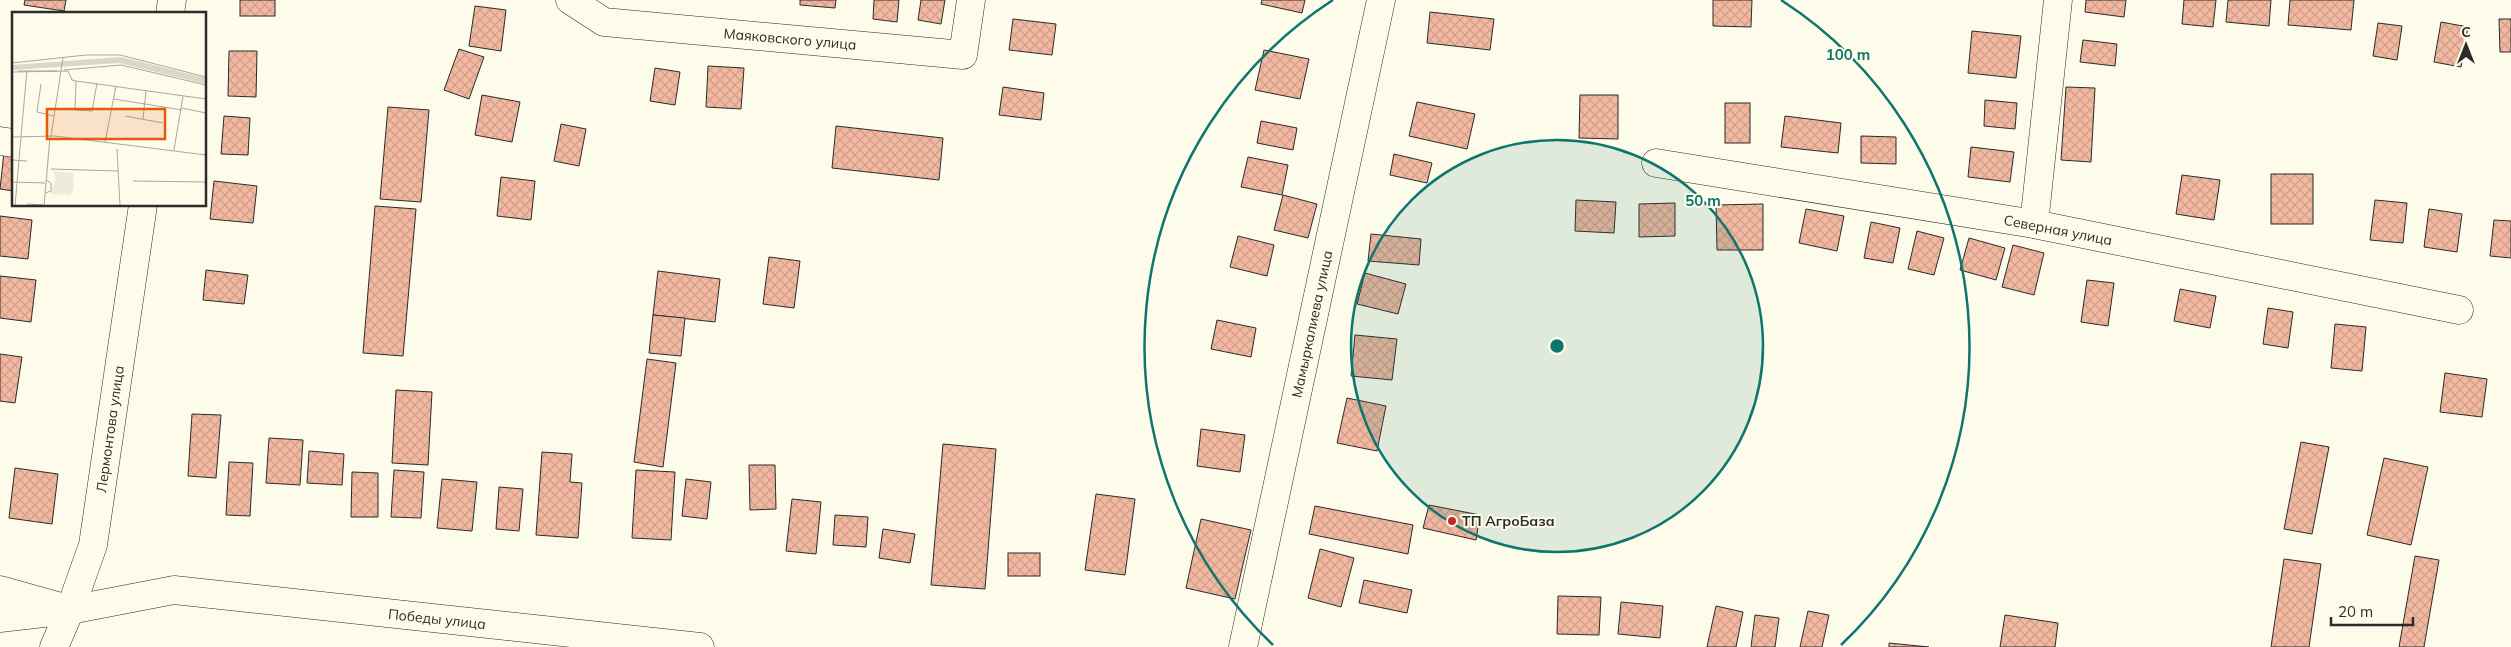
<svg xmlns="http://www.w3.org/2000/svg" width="2511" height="647" viewBox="0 0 2511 647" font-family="Mulish,sans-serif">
<defs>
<pattern id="building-cross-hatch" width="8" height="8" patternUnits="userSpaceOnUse" patternTransform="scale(1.25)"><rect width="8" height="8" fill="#f2b8a0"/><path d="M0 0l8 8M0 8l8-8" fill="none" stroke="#d09e8a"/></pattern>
</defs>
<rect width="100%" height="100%" fill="#fdfbea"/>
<!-- building -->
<g fill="url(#building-cross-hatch)" stroke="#2b2b2b">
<polygon points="25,0 66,0 64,11 24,5"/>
<rect x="240" y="0" width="35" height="16"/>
<polygon points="800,0 836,0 835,8 800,5"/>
<polygon points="874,0 899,0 897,22 873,19"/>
<polygon points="921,0 945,0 941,24 918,20"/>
<polygon points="1262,0 1305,0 1302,13 1261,4"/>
<polygon points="1713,0 1752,0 1751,27 1713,26"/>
<polygon points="2086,0 2126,0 2124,17 2085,12"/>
<polygon points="2184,0 2216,0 2213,27 2182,24"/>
<polygon points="2228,0 2271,0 2269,26 2226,22"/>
<polygon points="2290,0 2354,0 2351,30 2288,25"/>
<polygon points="475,6 506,10 501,51 469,46"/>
<polygon points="1430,12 1494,19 1490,50 1427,43"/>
<polygon points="1013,19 1056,24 1052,55 1009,50"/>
<polygon points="2499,19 2511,19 2511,52 2500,52"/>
<polygon points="2441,22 2468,27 2461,67 2434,62"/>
<polygon points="2378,23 2402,26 2397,60 2373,56"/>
<polygon points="1972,31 2021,36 2016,78 1968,73"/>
<polygon points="2083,40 2117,44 2115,66 2080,62"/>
<polygon points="459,49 484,57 469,99 444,90"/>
<polygon points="1264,50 1309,59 1300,99 1255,90"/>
<polygon points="229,51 257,51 256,97 228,96"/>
<polygon points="708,66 744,68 741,109 706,107"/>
<polygon points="655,68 680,72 675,105 650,101"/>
<polygon points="1003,87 1044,93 1041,120 999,115"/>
<polygon points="2066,87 2095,88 2091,162 2061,160"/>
<polygon points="482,95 520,102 512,142 475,135"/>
<polygon points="1580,95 1618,95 1618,139 1579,138"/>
<polygon points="1985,100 2017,103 2015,129 1984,126"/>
<polygon points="1417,102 1475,114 1467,149 1409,136"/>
<rect x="1725" y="103" width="25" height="40"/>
<polygon points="388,107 429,110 421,202 380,199"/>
<polygon points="224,116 250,118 248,155 221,154"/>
<polygon points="1785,116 1841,123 1838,153 1781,147"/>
<polygon points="1261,121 1297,128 1293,150 1257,143"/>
<polygon points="561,124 586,129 579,166 554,161"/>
<polygon points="836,126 943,138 939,180 832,168"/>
<polygon points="1861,136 1896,137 1896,164 1861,163"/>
<polygon points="1971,147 2014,152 2010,182 1968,177"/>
<polygon points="4,152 14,154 14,191 0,189"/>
<polygon points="1394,154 1432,163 1427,183 1390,175"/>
<polygon points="1248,157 1288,165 1282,195 1241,187"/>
<rect x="2271" y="174" width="42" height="50"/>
<polygon points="2182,175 2220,180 2214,220 2176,214"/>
<polygon points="501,177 535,181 531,220 497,216"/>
<polygon points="214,181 257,186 253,223 210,219"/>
<polygon points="1283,195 1317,204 1308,238 1274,230"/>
<polygon points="1576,200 1616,202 1614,233 1575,231"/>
<polygon points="2375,200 2407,203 2403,243 2370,240"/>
<polygon points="1675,203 1675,236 1639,237 1639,204"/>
<polygon points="1763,204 1763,250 1717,250 1716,205"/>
<polygon points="375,206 416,209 403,356 363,353"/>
<polygon points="1806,209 1844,216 1837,251 1799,243"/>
<polygon points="2429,209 2462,214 2457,252 2424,247"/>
<polygon points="0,216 32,220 28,259 0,256"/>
<polygon points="2494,220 2511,221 2511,258 2490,256"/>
<polygon points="1871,222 1900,228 1893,263 1864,258"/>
<polygon points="1917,231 1944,238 1934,275 1908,269"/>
<polygon points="1371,234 1421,239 1419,265 1368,261"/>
<polygon points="1238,236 1274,245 1267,276 1230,267"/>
<polygon points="1969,238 2005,248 1996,280 1960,270"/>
<polygon points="2013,245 2044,253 2034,295 2002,287"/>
<polygon points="769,257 800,261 794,308 763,304"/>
<polygon points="206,270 248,275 244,304 203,300"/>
<polygon points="658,271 720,279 715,322 653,315"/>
<polygon points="1365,273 1406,284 1398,314 1357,304"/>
<polygon points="0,276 36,280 31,322 0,318"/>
<polygon points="2087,280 2114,283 2108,326 2081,322"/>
<polygon points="2180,289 2216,296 2210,328 2174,321"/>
<polygon points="2268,308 2293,312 2288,348 2263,344"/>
<polygon points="653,315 685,318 681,356 649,353"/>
<polygon points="1217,320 1256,328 1251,357 1211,349"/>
<polygon points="2335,324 2366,327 2362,371 2331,368"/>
<polygon points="1355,335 1397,339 1392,380 1351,376"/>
<polygon points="0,354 22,357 15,403 0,401"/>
<polygon points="647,359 676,363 663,467 634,462"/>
<polygon points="2445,373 2487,379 2482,417 2440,412"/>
<polygon points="396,390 432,392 428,465 392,463"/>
<polygon points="1347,398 1386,406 1377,451 1337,443"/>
<polygon points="192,414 221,415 216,478 188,476"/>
<polygon points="1201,429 1245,435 1240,472 1197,466"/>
<polygon points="269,438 303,440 300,485 266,483"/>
<polygon points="2301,442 2329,447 2312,534 2284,529"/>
<polygon points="943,444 996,449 985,589 931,585"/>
<polygon points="309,451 344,454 342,485 307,483"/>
<polygon points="542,452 572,454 570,482 582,483 578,538 536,535"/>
<polygon points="2384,458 2428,467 2411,545 2367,535"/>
<polygon points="229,462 253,463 250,516 226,515"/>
<polygon points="749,465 775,465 776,509 750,510"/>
<polygon points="15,468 58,474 52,524 9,518"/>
<polygon points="394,470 424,472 421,518 391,517"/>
<polygon points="636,470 675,472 671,540 632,538"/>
<polygon points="352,472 378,473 378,517 351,517"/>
<polygon points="442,479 477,482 472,531 437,528"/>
<polygon points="686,479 711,482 707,519 682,516"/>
<polygon points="499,487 523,489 519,531 496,529"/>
<polygon points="1096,494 1135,499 1125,575 1085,570"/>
<polygon points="792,499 821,502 816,554 786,551"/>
<polygon points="1429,505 1480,515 1476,540 1423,528"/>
<polygon points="1315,506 1413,525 1408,554 1309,534"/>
<polygon points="835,515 868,517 866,547 833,545"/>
<polygon points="1201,519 1251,530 1235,599 1186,588"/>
<polygon points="883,529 915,534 910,563 879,558"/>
<polygon points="1320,549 1354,558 1341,607 1308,598"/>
<rect x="1008" y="553" width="32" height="23"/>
<polygon points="2415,556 2439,560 2424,647 2399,647"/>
<polygon points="2284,559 2321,564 2309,647 2271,647"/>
<polygon points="1364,580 1412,590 1407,613 1359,603"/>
<polygon points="1558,596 1601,597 1599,635 1557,634"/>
<polygon points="1621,602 1663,606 1660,638 1618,634"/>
<polygon points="1716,606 1743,612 1736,647 1707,647"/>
<polygon points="1808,611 1829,615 1822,647 1800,647"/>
<polygon points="1755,615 1779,618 1775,647 1751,647"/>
<polygon points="2005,615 2058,623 2055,647 2000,647"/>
<polygon points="1889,643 1929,647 1889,647"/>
</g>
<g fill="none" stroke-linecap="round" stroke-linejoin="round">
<defs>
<g id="minor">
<polyline points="570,0 604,22 963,55 971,0"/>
<polyline points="170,14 172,0"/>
<polyline points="0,141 14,143"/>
<polyline points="1656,163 2034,224 2459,310"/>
<polyline points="2034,224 2058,0"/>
<polyline points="70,610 93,545 143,205"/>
<polyline points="1243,647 1381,0"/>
</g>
<g id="major">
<polyline points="0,590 57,606"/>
<polyline points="0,618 70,610 174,590 700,647"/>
<polyline points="54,647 70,610"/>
</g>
</defs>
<!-- minor casing -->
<use href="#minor" stroke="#2b2b2b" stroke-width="29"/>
<!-- major casing -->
<use href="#major" stroke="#2b2b2b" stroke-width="29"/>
<!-- minor -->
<use href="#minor" stroke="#fdfbea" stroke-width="28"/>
<!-- major -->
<use href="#major" stroke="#fdfbea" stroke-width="28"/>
</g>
<!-- distance rings -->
<circle cx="1557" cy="346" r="206" fill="#0f766e" fill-opacity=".12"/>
<g fill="none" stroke="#0f766e" stroke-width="2.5">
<circle cx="1557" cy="346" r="206"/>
<path d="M1273 645A412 412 0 0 1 1333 0M1781 0A412 412 0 0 1 1841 645"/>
</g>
<!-- markers -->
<circle fill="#c62828" stroke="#fdfbea" stroke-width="2" cx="1452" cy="521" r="5"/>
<g text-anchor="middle" stroke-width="4" stroke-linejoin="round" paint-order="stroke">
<!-- street labels -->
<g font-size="14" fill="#2b2b2b" stroke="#fdfbea">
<text transform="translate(790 39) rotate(5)" y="5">Маяковского улица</text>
<text transform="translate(2058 230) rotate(11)" y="5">Северная улица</text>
<text transform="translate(1312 324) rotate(-78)" y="5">Мамыркалиева улица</text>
<text transform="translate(110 429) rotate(-82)" y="5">Лермонтова улица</text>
<text transform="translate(437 619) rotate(6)" y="5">Победы улица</text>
</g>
<!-- poi labels -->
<g font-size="14" font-weight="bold" fill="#2b2b2b" stroke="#fdfbea" text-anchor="start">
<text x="1462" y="526">ТП АгроБаза</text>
</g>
</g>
<!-- overview -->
<g transform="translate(12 12)">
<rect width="194" height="194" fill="#fdfbea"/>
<path d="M41,159L61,161L62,177L58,183L38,182L44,167Z" fill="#ecebdb"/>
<path d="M109,45L194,66V72L107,51L0,58V53Z" fill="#d8d7c9"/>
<path fill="none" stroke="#a9a89e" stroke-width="1" d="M0,51L74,43H108L194,65M52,58L109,53L194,73M6,59H45M0,60L56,59L60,68L64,69L194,87M64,69L63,98L80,99L85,71M29,72L25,100L42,104M102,87L170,98M170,96L194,101M113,104L151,111M131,107L134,79M9,124L15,58M39,124L51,46M0,125L43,124L194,143M93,130L104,74M105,137L108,194M162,138L171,84M0,148L15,149M39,157L106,159M121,169L194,170M0,170L33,171M33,181L39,179V171L34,168M15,192L31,193M3,194L9,125M32,194L38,125"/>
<path fill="#e8590c" fill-opacity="0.15" stroke="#e8590c" stroke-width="2.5" d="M35,97H153V127H35Z"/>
<rect width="194" height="194" fill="none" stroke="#2b2b2b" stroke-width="2.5"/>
</g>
<circle cx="1557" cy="346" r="8" fill="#0f766e" stroke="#fdfbea" stroke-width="2.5"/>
<g font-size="15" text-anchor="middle" font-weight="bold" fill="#0f766e" stroke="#fdfbea" stroke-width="4" stroke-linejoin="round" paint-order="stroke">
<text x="1848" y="60">100 m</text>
<text x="1703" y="206">50 m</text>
</g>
<!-- north arrow -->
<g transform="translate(2466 45)" stroke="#fdfbea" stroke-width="4" paint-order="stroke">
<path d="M0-4L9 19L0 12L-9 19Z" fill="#2b2b2b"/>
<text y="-8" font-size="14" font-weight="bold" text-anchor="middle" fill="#2b2b2b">С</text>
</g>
<!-- scale -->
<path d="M2331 617v8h82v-8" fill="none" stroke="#2b2b2b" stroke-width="2.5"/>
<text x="2338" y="617" font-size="15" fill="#2b2b2b" stroke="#fdfbea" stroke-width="4" paint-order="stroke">20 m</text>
</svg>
